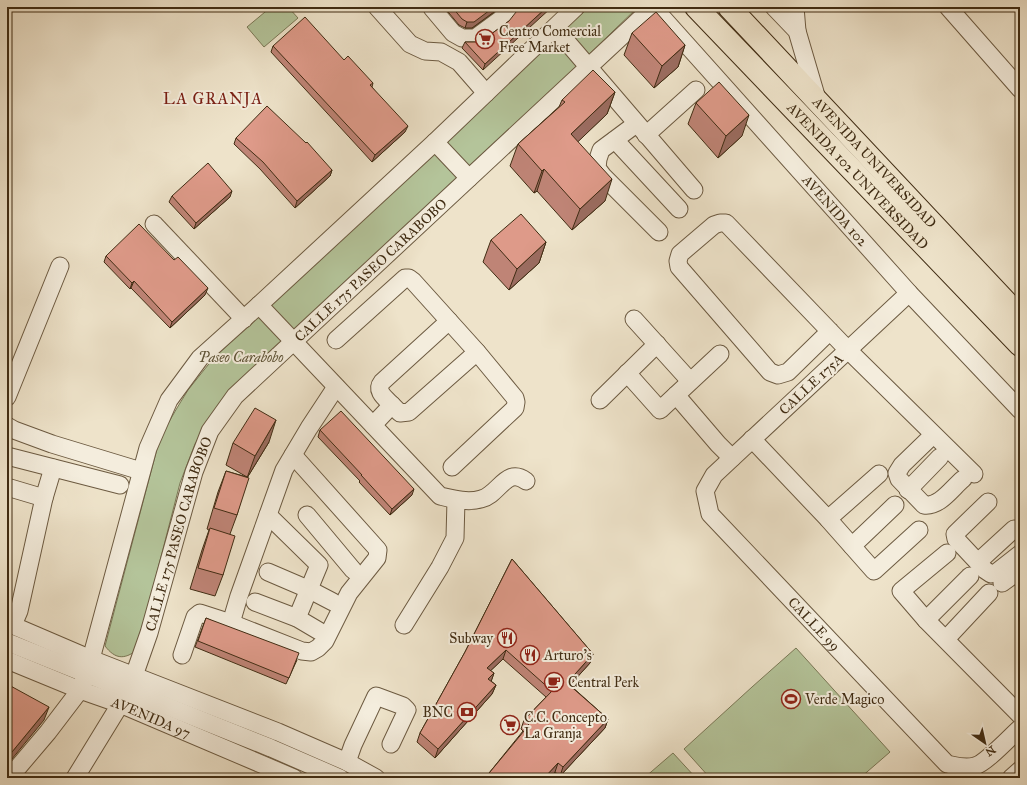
<svg xmlns="http://www.w3.org/2000/svg" width="1027" height="785" viewBox="0 0 1027 785" font-family="'IM FELL Great Primer',serif">
<rect width="100%" height="100%" fill="#eee3ca"/>
<filter id="stains"><feTurbulence type="fractalNoise" baseFrequency=".005" numOctaves="4"/><feColorMatrix values="0 0 0 0 .2 0 0 0 0 .09 0 0 0 0 .02 0 0 0 .5 -.17"/></filter>
<radialGradient id="worn" r=".72"><stop offset=".6" stop-color="#630" stop-opacity="0"/><stop offset="1" stop-color="#630" stop-opacity=".3"/></radialGradient>
<!-- green -->
<g fill="#b4c49a" stroke="#7a7856">
<polygon points="271,7 288,7 298,18 264,47 247,27"/>
<path d="M589,7H638L208,422L195,444L180,483L137,650C124,660 115,659 105,646L157,449L166,427L177,408L188,390L212,360L286,288Z"/>
<polygon points="796,648 890,752 860,778 710,778 684,749 752,687"/>
<polygon points="673,753 696,778 644,778"/>
</g>
<g fill="none" stroke-linecap="round" stroke-linejoin="round">
<defs>
<g id="minor">
<polyline points="377,7 410,44 425,51 441,52 459,62 486,93"/>
<path id="s1" d="M653,7L909,293L1020,410"/>
<polyline points="774,7 797,31 817,99"/>
<polyline points="795,7 797,31"/>
<polyline points="948,7 1020,89"/>
<polyline points="432,8 453,33 462,38 475,38 501,19 511,7"/>
<polyline points="555,28 694,190"/>
<polyline points="636,124 601,150 598,159 597,168 603,176 659,232"/>
<polyline points="646,135 696,90"/>
<polyline points="615,140 679,209"/>
<polyline points="435,142 469,178"/>
<polyline points="154,224 244,319"/>
<path id="s2" d="M909,293L714,475L705,491L710,514L947,764C956,766 965,769 975,766C986,763 1010,737 1020,728"/>
<path d="M259,305L440,496C453,499 468,503 481,499C499,495 506,466 526,481"/>
<polyline points="634,319 690,381"/>
<polyline points="830,331 788,372 778,375 770,372 679,267 678,261 680,254 714,225 720,223 726,223 848,350 974,474"/>
<polyline points="336,340 405,278 409,278 413,281 477,352 515,398 516,402 515,408 452,467"/>
<polyline points="627,373 660,410 720,354"/>
<polyline points="676,395 718,444 732,458"/>
<polyline points="7,397 60,266"/>
<polyline points="600,400 657,344"/>
<path d="M392,405C385,398 375,391 382,382L449,321"/>
<polyline points="373,425 392,405 400,413 409,412 477,352"/>
<polyline points="7,426 14,430 52,444 141,471"/>
<path d="M933,435L902,465L897,473L899,479L924,505C940,507 952,488 963,479"/>
<polyline points="752,439 828,519 874,571 919,530"/>
<polyline points="7,456 120,485"/>
<polyline points="7,487 44,498 19,611 13,625"/>
<polyline points="908,490 940,457"/>
<polyline points="44,498 53,468"/>
<polyline points="988,502 955,534 956,539 985,570 991,574 997,572 1020,554"/>
<polyline points="268,515 319,565 297,618"/>
<polyline points="307,515 353,570"/>
<polyline points="828,519 879,474"/>
<polyline points="852,546 895,505"/>
<polyline points="947,553 901,591 926,620 1020,715"/>
<polyline points="978,562 1014,529"/>
<polyline points="268,572 310,590 333,602"/>
<polyline points="1002,583 1020,570"/>
<polyline points="255,602 297,618 319,631"/>
<polyline points="926,620 970,576"/>
<polyline points="7,623 91,659 278,732 347,762 376,778"/>
<polyline points="231,623 239,596 284,470 309,428 336,387"/>
<polyline points="404,625 440,567 455,538 456,500"/>
<polyline points="946,639 989,593"/>
<polyline points="7,642 271,748 340,778"/>
<polyline points="182,655 195,617 200,613 231,623 302,651 311,652 318,648 325,641 349,593 377,558 378,550 293,455"/>
<path id="s3" d="M7,660L80,690L120,704L294,778"/>
<polyline points="347,762 353,745 376,696 403,706 407,710 391,744"/>
<polyline points="9,778 48,732 80,690 91,659 148,448 169,400 200,358 259,305 435,142 576,7"/>
<path id="s4" d="M75,778L129,690L149,633L194,472L210,431L235,396L653,7"/>
<polyline points="1011,778 1020,770"/>
</g>
<g id="major">
<path id="s5" d="M696,7L1020,345"/>
<path id="s6" d="M729,7L1020,317"/>
</g>
</defs>
<!-- minor casing -->
<use href="#minor" stroke="#6c5a41" stroke-width="19"/>
<!-- major casing -->
<use href="#major" stroke="#402c13" stroke-width="24"/>
<!-- minor -->
<use href="#minor" stroke="#f4eddd" stroke-width="17"/>
<!-- major -->
<use href="#major" stroke="#eee3ca" stroke-width="22"/>
</g>
<!-- wall -->
<g fill="#bf8476" stroke="#402c13">
<polygon points="444,7 498,7 494,12 472,28 465,28 459,25"/>
<polygon points="509,21 483,70 462,48 465,42 477,42 483,40"/>
<polygon points="632,33 685,45 678,67 654,88 624,55"/>
<polygon points="273,46 344,60 373,83 372,87 405,132 372,162 271,52"/>
<polygon points="615,92 607,114 577,142 605,201 572,230 537,191 534,193 510,166 518,144 559,107 562,100"/>
<polygon points="696,103 742,136 718,158 688,124"/>
<polygon points="236,138 332,170 330,176 295,208 260,169 234,144"/>
<polygon points="172,196 230,197 194,229 169,202"/>
<polygon points="491,240 546,242 539,263 509,290 483,262"/>
<polygon points="106,256 205,295 170,328 131,288 130,289 104,262"/>
<polygon points="320,430 412,495 390,515 359,482 360,481 318,437"/>
<polygon points="269,442 247,478 237,515 230,534 223,575 215,596 190,589 202,550 209,530 207,529 218,492 226,471 247,477 226,465 233,443"/>
<polygon points="512,559 593,654 590,663 570,685 608,719 605,728 560,776 555,772 549,778 485,778 523,731 521,729 524,720 546,697 503,659 490,671 494,673 491,681 496,685 492,694 435,758 417,742 420,733 465,652"/>
<polygon points="206,618 297,660 286,684 195,647"/>
</g>
<!-- shaded-wall -->
<g fill="#9b6c60" stroke="#402c13">
<polygon points="494,7 498,7 494,12 472,28 465,28 467,22"/>
<polygon points="547,7 552,7 483,70 485,64"/>
<polygon points="685,45 678,67 654,88 662,66"/>
<polygon points="615,92 607,114 563,156 571,134"/>
<polygon points="749,115 742,136 718,158 726,136"/>
<polygon points="408,126 405,132 372,162 375,155"/>
<polygon points="544,169 537,191 534,193 542,171"/>
<polygon points="332,170 330,176 295,208 297,201"/>
<polygon points="612,179 605,201 572,230 580,209"/>
<polygon points="232,191 230,197 194,229 196,223"/>
<polygon points="546,242 539,263 509,290 517,269"/>
<polygon points="134,281 131,288 130,289 132,283"/>
<polygon points="208,288 205,295 170,328 172,322"/>
<polygon points="276,420 269,442 247,478 255,456"/>
<polygon points="414,489 412,495 390,515 392,509"/>
<polygon points="506,650 503,659 484,677 487,668"/>
<polygon points="593,654 590,663 564,692 567,683"/>
<polygon points="494,673 491,682 488,679"/>
<polygon points="496,685 492,694 435,758 438,749"/>
<polygon points="49,707 44,720 7,765 7,758"/>
<polygon points="608,719 605,728 560,776 563,767"/>
<polygon points="558,763 555,772 549,778 544,778"/>
</g>
<!-- building -->
<g fill="#de9a89" stroke="#402c13">
<polygon points="452,7 494,7 474,22 467,22 462,19"/>
<polygon points="520,7 547,7 485,64 465,42 477,42 483,40 509,21"/>
<polygon points="656,12 685,45 662,66 632,33"/>
<polygon points="305,17 344,60 348,56 373,83 370,85 408,126 375,155 273,46"/>
<polygon points="593,70 615,92 571,134 612,179 580,209 544,169 542,171 518,144 565,102 562,100"/>
<polygon points="719,82 749,115 726,136 696,103"/>
<polygon points="267,106 306,143 307,142 332,170 297,201 263,162 236,138"/>
<polygon points="208,163 232,191 196,223 172,196"/>
<polygon points="521,214 546,242 517,269 491,240"/>
<polygon points="139,224 174,260 178,257 208,288 172,322 134,281 132,283 106,256"/>
<polygon points="255,408 276,420 255,456 233,443"/>
<polygon points="341,411 414,489 392,509 361,475 362,475 320,430"/>
<polygon points="226,471 249,478 237,515 214,508"/>
<polygon points="210,528 235,536 223,575 198,568"/>
<polygon points="512,559 593,654 567,683 608,719 563,767 558,763 544,778 485,778 529,725 524,720 552,691 506,650 487,668 494,673 488,679 496,685 438,749 420,733 465,652"/>
<polygon points="206,618 299,653 289,678 198,641"/>
<polygon points="7,684 49,707 7,758"/>
</g>
<!-- icons -->
<defs>
<symbol id="supermarket-ring" viewBox="-11 -11 22 22"><circle r="9.5" fill="#f4eddd" stroke="#8f2418" stroke-width="1.5"/><path d="M-6-5.5h2.5l.6 2H6L4.5 2H-2.5L-4.4-4H-6ZM-1.5 3.2a1.3 1.3 0 1 0 .1 0ZM3 3.2a1.3 1.3 0 1 0 .1 0Z" fill="#8f2418"/></symbol>
<symbol id="restaurant-ring" viewBox="-11 -11 22 22"><circle r="9.5" fill="#f4eddd" stroke="#8f2418" stroke-width="1.5"/><path d="M-5-6h1v4h1v-4h1v4h1v-4h1v5L-1.5 .5V6h-2V.5L-5-1ZM5-6V6H3V1.5H1.5Q1.5-4 5-6Z" fill="#8f2418"/></symbol>
<symbol id="cafe-ring" viewBox="-11 -11 22 22"><circle r="9.5" fill="#f4eddd" stroke="#8f2418" stroke-width="1.5"/><path d="M-5.5-4.5H6V0H3Q3 3.5 0 3.5H-2.5Q-5.5 3.5-5.5 0ZM3-3.2v2h1.7v-2ZM-6 4.5H4V6H-6Z" fill="#8f2418"/></symbol>
<symbol id="stadium-ring" viewBox="-11 -11 22 22"><circle r="9.5" fill="#f4eddd" stroke="#8f2418" stroke-width="1.5"/><path d="M0-5a6.5 5 0 1 0 0 10a6.5 5 0 1 0 0-10ZM-3.5-1.8h7v3.6h-7Z" fill="#8f2418"/></symbol>
<symbol id="bank-ring" viewBox="-11 -11 22 22"><circle r="9.5" fill="#f4eddd" stroke="#8f2418" stroke-width="1.5"/><path d="M-6-4H6V4H-6ZM0-2.3a2.3 2.3 0 1 0 0 4.6a2.3 2.3 0 1 0 0-4.6Z" fill="#8f2418"/></symbol>
</defs>
<g fill-rule="evenodd">
<use href="#supermarket-ring" x="474" y="28" width="22" height="22"/>
<use href="#restaurant-ring" x="496" y="627" width="22" height="22"/>
<use href="#restaurant-ring" x="519" y="644" width="22" height="22"/>
<use href="#cafe-ring" x="543" y="671" width="22" height="22"/>
<use href="#stadium-ring" x="780" y="688" width="22" height="22"/>
<use href="#bank-ring" x="456" y="701" width="22" height="22"/>
<use href="#supermarket-ring" x="499" y="714" width="22" height="22"/>
</g>
<g text-anchor="middle" stroke-width="4" stroke-linejoin="round" paint-order="stroke">
<!-- poi labels -->
<g font-size="14" fill="#402c13" stroke="#f4eddd" text-anchor="start">
<text x="499" y="36">Centro Comercial<tspan x="499" dy="16">Free Market</tspan></text>
<text x="493" y="643" text-anchor="end">Subway</text>
<text x="544" y="660">Arturo's</text>
<text x="568" y="687">Central Perk</text>
<text x="805" y="704">Verde Magico</text>
<text x="453" y="717" text-anchor="end">BNC</text>
<text x="524" y="722">C.C. Concepto<tspan x="524" dy="16">La Granja</tspan></text>
</g>
<!-- street labels -->
<g font-size="14" fill="#402c13" stroke="#f4eddd">
<text dy="5" stroke="none"><textPath href="#s6" startOffset="213">AVENIDA UNIVERSIDAD</textPath></text>
<text dy="5" stroke="none"><textPath href="#s5" startOffset="234">AVENIDA 102 UNIVERSIDAD</textPath></text>
<text dy="5" stroke="none"><textPath href="#s1" startOffset="273">AVENIDA 102</textPath></text>
<text dy="5" stroke="none"><textPath href="#s4" startOffset="603">CALLE 175 PASEO CARABOBO</textPath></text>
<text transform="translate(811 384) rotate(-43)" y="5">CALLE 175A</text>
<text dy="5" stroke="none"><textPath href="#s4" startOffset="267">CALLE 175 PASEO CARABOBO</textPath></text>
<text dy="5" stroke="none"><textPath href="#s2" startOffset="460">CALLE 99</textPath></text>
<text dy="5" stroke="none"><textPath href="#s3" startOffset="155">AVENIDA 97</textPath></text>
</g>
<!-- park labels -->
<g font-size="14" font-style="italic" fill="#5d5235" stroke="#f4eddd">
<text x="241" y="362">Paseo Carabobo</text>
</g>
<!-- quarter labels -->
<g font-size="16" letter-spacing="1" fill="#7a1f14" stroke="#f4eddd">
<text x="213" y="104">LA GRANJA</text>
</g>
</g>
<!-- margin -->
<rect width="1027" height="785" fill="none" stroke="#eee3ca" stroke-width="24"/>
<rect x="8" y="8" width="1011" height="769" fill="none" stroke="#402c13" stroke-width="2"/>
<rect x="12" y="12" width="1003" height="761" fill="none" stroke="#402c13"/>
<!-- north arrow -->
<g transform="translate(985 743) rotate(146)" stroke="#f4eddd" stroke-width="3" paint-order="stroke">
<path d="M0-3L7 15L0 10L-7 15Z" fill="#402c13"/>
<text y="-6" font-size="11" font-weight="bold" text-anchor="middle" fill="#402c13">N</text>
</g>
<rect width="100%" height="100%" filter="url(#stains)"/>
<rect width="100%" height="100%" fill="url(#worn)"/>
</svg>
